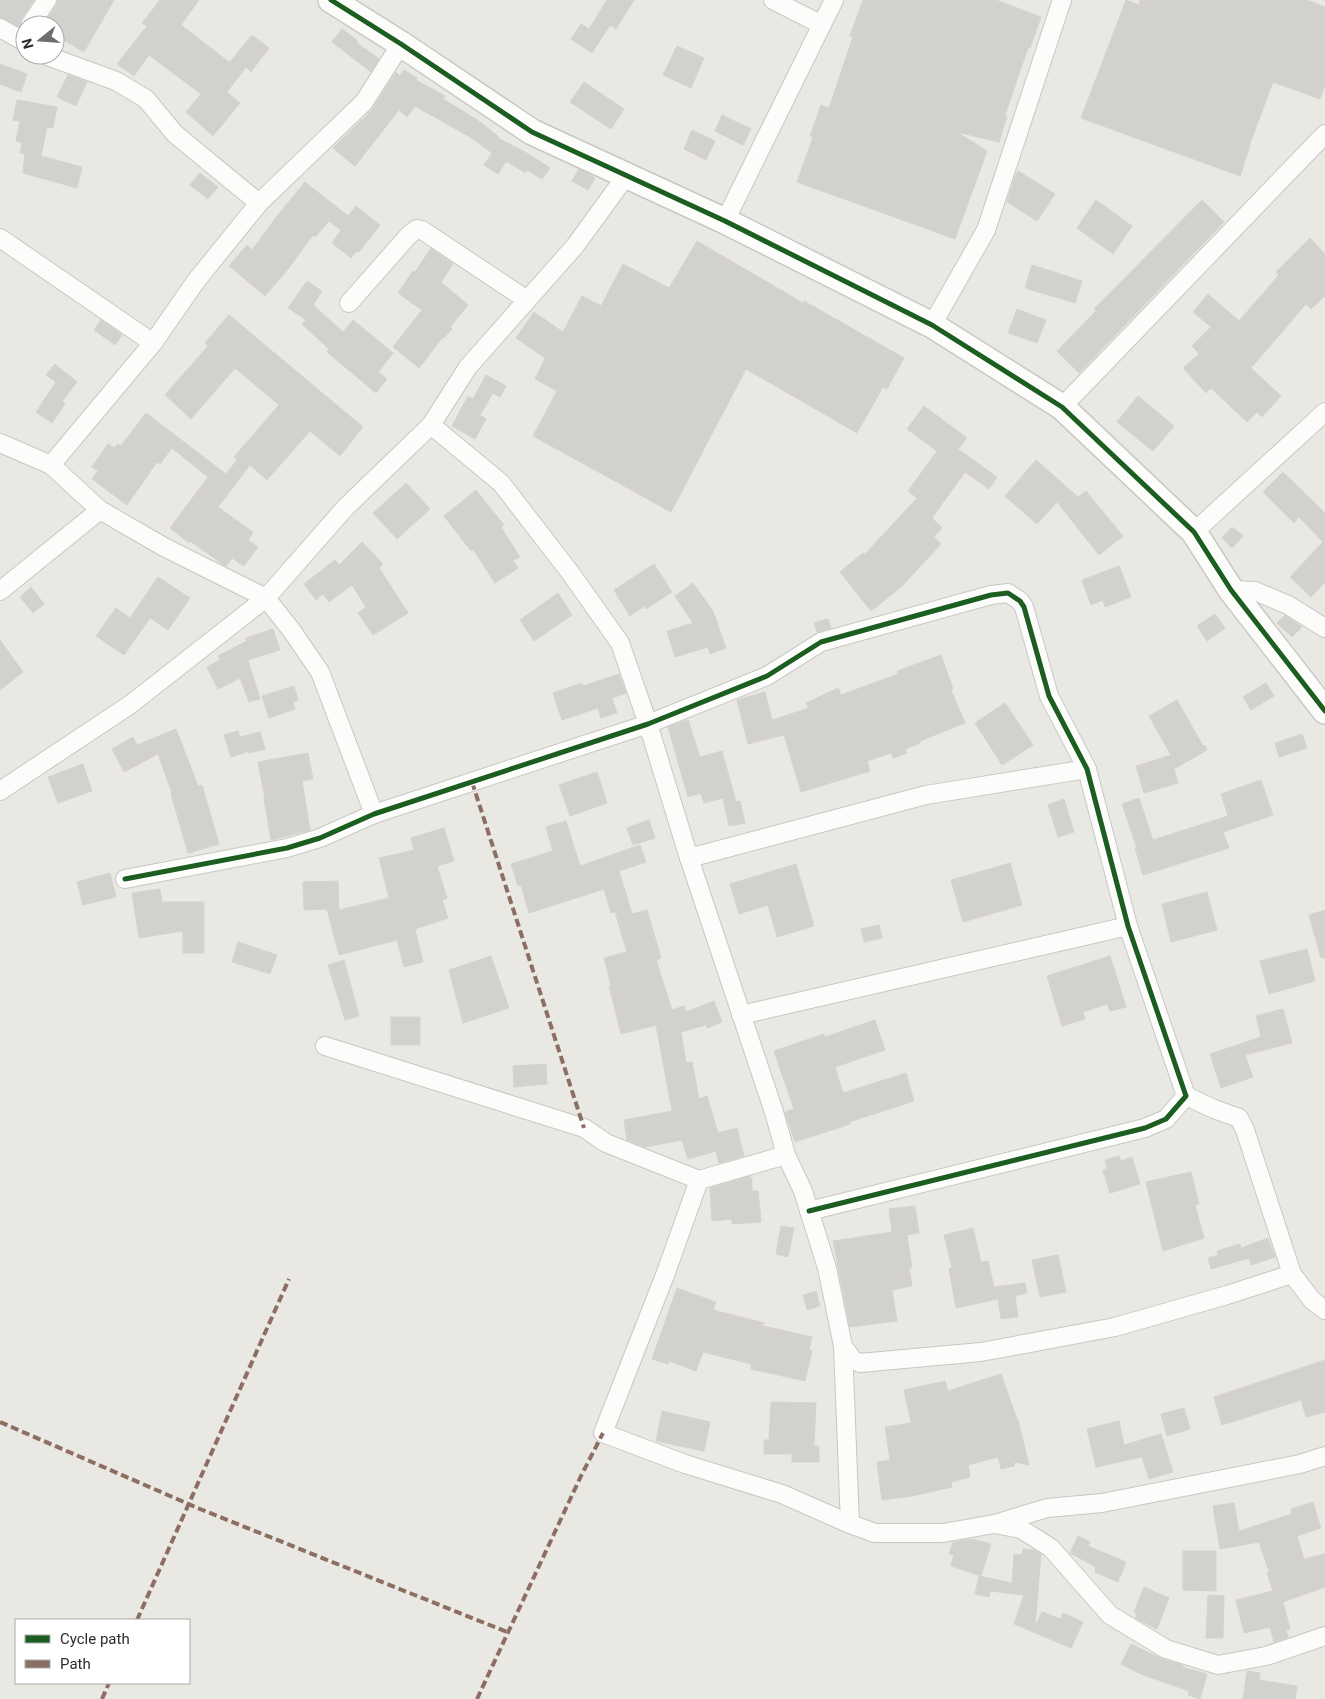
<svg xmlns="http://www.w3.org/2000/svg" width="1325" height="1699" viewBox="0 0 1325 1699" font-family="Roboto,sans-serif">
<rect width="100%" height="100%" fill="#eae8e2"/>
<!-- building -->
<g fill="#d3d1cd" stroke="#d5d3ce">
<polygon points="0,0 34,0 21,19 20,27 0,17"/>
<polygon points="58,0 114,0 84,52 55,35 55,25 43,25 56,6"/>
<polygon points="160,0 199,0 181,25 229,62 231,61 252,35 269,48 251,72 246,67 227,92 240,103 213,136 186,112 201,94 149,55 134,76 117,64 147,26 142,23"/>
<polygon points="607,0 634,0 616,29 610,25 592,53 571,39 581,24 589,29"/>
<polygon points="863,0 996,0 1041,17 1030,48 1028,48 1005,115 1007,116 999,142 957,132 987,151 955,239 797,182 813,137 810,136 821,105 829,108 853,37 850,36"/>
<polygon points="1126,0 1139,5 1140,0 1307,0 1325,7 1325,84 1320,99 1273,82 1249,146 1250,146 1240,176 1081,118"/>
<polygon points="342,29 357,40 356,42 379,59 371,72 332,42"/>
<polygon points="677,46 704,58 691,88 663,75"/>
<polygon points="0,64 27,74 21,92 0,84"/>
<polygon points="404,70 417,78 416,80 445,96 443,99 476,119 499,137 498,138 525,152 550,168 542,179 527,170 526,173 506,161 498,174 484,165 492,153 470,137 415,106 407,117 399,110 355,166 333,148 372,110 396,72 400,76"/>
<polygon points="68,75 87,82 76,106 57,97"/>
<polygon points="584,82 624,109 611,129 570,102"/>
<polygon points="17,100 57,107 53,128 47,127 41,156 82,167 77,188 23,173 25,154 20,153 22,143 16,141 20,121 13,120"/>
<polygon points="722,115 751,129 743,145 715,131"/>
<polygon points="692,130 715,141 706,160 684,149"/>
<polygon points="579,169 595,178 588,190 572,181"/>
<polygon points="1018,171 1055,194 1037,221 1007,202 1015,177"/>
<polygon points="200,173 218,187 208,199 190,185"/>
<polygon points="305,182 348,216 356,206 380,225 359,252 357,251 351,258 332,243 341,230 329,221 315,237 313,235 288,269 265,296 229,266 247,245 252,250 277,216"/>
<polygon points="1096,200 1132,226 1113,254 1077,228"/>
<polygon points="1202,200 1224,222 1079,373 1057,351 1097,310 1094,309"/>
<polygon points="1310,238 1325,254 1325,296 1311,309 1306,304 1251,368 1281,396 1262,417 1257,412 1247,422 1211,388 1206,393 1183,368 1199,354 1192,346 1211,327 1193,312 1208,294 1239,321 1279,275 1276,272"/>
<polygon points="697,241 803,303 804,301 904,358 887,389 883,387 857,433 746,369 671,512 533,436 557,391 535,379 545,358 516,338 534,312 563,332 582,296 601,306 623,264 669,288"/>
<polygon points="431,248 453,264 441,282 468,305 450,327 452,329 444,338 443,337 419,368 393,347 422,310 398,293 413,271 415,272"/>
<polygon points="1032,265 1082,281 1075,303 1025,288"/>
<polygon points="307,281 322,291 313,305 343,332 353,320 393,353 378,372 387,379 376,393 327,352 329,349 302,324 306,320 288,308"/>
<polygon points="1017,309 1046,320 1037,343 1008,333"/>
<polygon points="229,315 363,427 340,456 310,431 267,480 250,465 218,507 253,532 248,540 258,547 244,566 232,558 226,566 224,565 190,541 189,543 170,528 208,477 172,448 160,464 157,462 127,505 92,479 98,471 92,467 108,444 114,448 118,444 121,446 146,413 226,474 237,460 234,457 279,405 235,368 191,419 165,395 208,346 205,343"/>
<polygon points="101,320 122,335 115,345 94,330"/>
<polygon points="55,364 77,382 62,401 65,404 52,423 36,412 56,382 46,375"/>
<polygon points="486,375 506,386 500,397 493,393 480,415 486,419 475,439 452,426 468,396 473,399"/>
<polygon points="1138,396 1174,426 1153,451 1117,422"/>
<polygon points="924,406 967,438 958,449 997,477 989,489 965,472 932,518 942,528 934,537 941,544 900,588 871,611 840,572 863,553 865,554 917,498 908,491 937,451 907,429"/>
<polygon points="1036,460 1078,497 1086,491 1123,536 1099,555 1057,502 1037,524 1005,496"/>
<polygon points="1283,472 1325,513 1325,582 1311,597 1290,577 1323,542 1299,517 1294,523 1263,492"/>
<polygon points="406,483 430,509 397,539 373,513"/>
<polygon points="476,490 504,525 501,527 520,557 513,561 518,568 495,583 473,549 471,551 444,516"/>
<polygon points="1232,527 1243,536 1232,548 1222,538"/>
<polygon points="362,542 383,564 379,568 408,613 373,635 358,613 366,607 352,585 329,602 323,594 316,600 304,584 335,560 339,565"/>
<polygon points="654,564 672,592 646,609 644,606 630,616 614,590"/>
<polygon points="1119,566 1131,597 1105,607 1103,600 1091,605 1082,580"/>
<polygon points="158,577 190,598 168,630 150,618 124,655 96,636 116,608 130,618"/>
<polygon points="693,583 713,611 726,648 710,654 708,647 675,657 667,631 693,623 675,596"/>
<polygon points="31,587 44,604 33,613 20,597"/>
<polygon points="558,593 572,615 534,641 520,620"/>
<polygon points="1215,614 1225,628 1207,641 1197,626"/>
<polygon points="1285,615 1302,627 1292,637 1277,623"/>
<polygon points="828,619 831,628 817,632 814,623"/>
<polygon points="273,629 280,650 248,660 260,699 249,702 240,678 218,689 207,667 220,660 218,656 247,641 246,638"/>
<polygon points="0,640 23,672 0,690"/>
<polygon points="941,655 953,689 951,690 965,723 920,741 920,743 905,749 907,753 893,758 891,753 867,761 870,771 801,792 784,735 748,744 737,700 765,692 772,720 809,708 806,703 838,688 841,695 898,674 897,671"/>
<polygon points="619,674 626,693 612,698 617,713 601,718 598,708 562,720 553,693 582,683 583,686"/>
<polygon points="1266,683 1274,696 1251,710 1243,697"/>
<polygon points="294,686 298,700 293,702 295,709 269,718 262,696"/>
<polygon points="1177,700 1203,746 1205,745 1207,750 1174,769 1178,783 1144,793 1136,766 1171,755 1149,716"/>
<polygon points="1005,703 1033,745 1002,765 975,723"/>
<polygon points="688,720 700,757 722,751 736,802 740,801 745,823 729,826 723,798 704,803 701,793 688,797 668,727"/>
<polygon points="176,729 198,786 202,785 219,844 188,853 171,794 172,793 158,754 124,772 112,749 133,737 137,745"/>
<polygon points="238,731 240,737 260,732 265,749 249,753 249,751 231,757 224,735"/>
<polygon points="1302,734 1307,748 1279,757 1275,743"/>
<polygon points="308,753 313,779 302,781 310,830 271,840 264,799 265,799 258,762"/>
<polygon points="83,764 92,791 58,803 48,777"/>
<polygon points="597,772 607,803 570,816 559,785"/>
<polygon points="1261,780 1273,815 1223,832 1229,848 1143,875 1135,848 1137,848 1122,804 1139,798 1153,840 1228,816 1221,794"/>
<polygon points="1064,799 1074,832 1058,837 1048,805"/>
<polygon points="649,820 655,838 633,845 627,828"/>
<polygon points="566,821 580,866 640,845 646,862 619,871 632,914 647,910 661,958 656,960 672,1010 684,1006 686,1012 714,1001 722,1022 707,1028 706,1025 681,1032 686,1063 692,1062 699,1099 707,1096 718,1133 737,1128 744,1156 719,1163 716,1151 688,1159 682,1140 645,1147 627,1140 624,1120 672,1111 656,1025 621,1034 609,986 611,985 604,958 627,952 615,912 611,913 604,889 529,913 521,885 518,886 511,864 553,851 546,827"/>
<polygon points="444,828 454,861 437,866 447,898 442,900 448,918 415,929 423,962 404,967 397,940 339,955 327,909 304,910 303,882 338,881 339,910 389,898 379,858 414,850 411,838"/>
<polygon points="1010,863 1022,905 963,922 951,880"/>
<polygon points="796,864 814,926 777,937 768,905 739,914 730,884"/>
<polygon points="110,873 116,897 83,905 77,882"/>
<polygon points="160,889 162,902 204,902 204,953 183,953 183,931 139,938 132,893"/>
<polygon points="1207,892 1217,930 1171,942 1162,904"/>
<polygon points="1325,910 1325,958 1321,958 1309,915"/>
<polygon points="879,925 882,938 864,942 861,929"/>
<polygon points="238,942 277,955 270,974 232,962"/>
<polygon points="1307,949 1315,981 1269,994 1260,961"/>
<polygon points="491,956 509,1008 463,1023 449,970"/>
<polygon points="1110,956 1126,1007 1110,1011 1107,1004 1083,1012 1085,1019 1062,1026 1047,976"/>
<polygon points="344,960 359,1016 345,1020 328,965"/>
<polygon points="1283,1009 1292,1043 1245,1055 1253,1077 1221,1088 1210,1054 1261,1037 1256,1016"/>
<rect x="391" y="1017" width="29" height="28"/>
<polygon points="875,1020 885,1050 835,1067 843,1093 906,1073 914,1101 849,1122 850,1124 795,1142 785,1112 794,1109 774,1051 824,1034 825,1037"/>
<polygon points="546,1064 547,1084 514,1087 513,1066"/>
<polygon points="1119,1156 1121,1161 1132,1157 1140,1184 1110,1193 1103,1170 1107,1169 1105,1160"/>
<polygon points="1191,1172 1199,1204 1195,1205 1204,1238 1163,1251 1146,1182"/>
<polygon points="750,1176 752,1179 752,1191 758,1191 761,1222 732,1224 732,1219 712,1221 710,1188"/>
<polygon points="915,1206 919,1233 907,1235 912,1268 909,1268 912,1286 892,1290 897,1321 850,1327 833,1241 892,1232 889,1209"/>
<polygon points="781,1226 794,1228 788,1257 776,1254"/>
<polygon points="973,1228 981,1262 988,1261 994,1287 1025,1283 1027,1293 1015,1296 1018,1317 1001,1319 998,1299 956,1308 949,1269 952,1268 944,1235"/>
<polygon points="1268,1238 1275,1257 1251,1265 1249,1258 1211,1269 1208,1258 1218,1255 1217,1251 1240,1244 1241,1248"/>
<polygon points="1058,1255 1066,1292 1040,1297 1032,1260"/>
<polygon points="677,1288 716,1302 713,1310 765,1323 759,1325 812,1337 809,1350 812,1351 805,1381 751,1369 751,1364 703,1352 696,1371 669,1361 668,1364 652,1359"/>
<polygon points="816,1291 820,1306 807,1310 803,1295"/>
<polygon points="1325,1360 1325,1412 1306,1417 1301,1400 1222,1425 1214,1397"/>
<polygon points="1001,1374 1017,1420 1018,1420 1029,1465 1015,1462 1014,1466 1001,1469 998,1457 968,1465 970,1477 951,1482 952,1487 912,1496 882,1500 877,1462 890,1460 885,1427 911,1423 904,1390 945,1381 948,1391"/>
<polygon points="771,1402 816,1403 814,1446 819,1446 819,1462 792,1462 792,1454 764,1454 764,1440 769,1440"/>
<polygon points="1184,1408 1190,1429 1167,1436 1161,1414"/>
<polygon points="662,1411 710,1422 704,1451 656,1441"/>
<polygon points="1119,1421 1124,1445 1161,1434 1173,1472 1149,1479 1142,1457 1096,1467 1087,1429"/>
<polygon points="1313,1502 1321,1528 1297,1536 1304,1559 1325,1554 1325,1587 1283,1602 1290,1629 1286,1630 1288,1637 1274,1642 1270,1627 1244,1633 1236,1600 1273,1591 1267,1573 1269,1572 1259,1542 1220,1549 1213,1506 1234,1503 1239,1531 1292,1514 1291,1509"/>
<polygon points="1078,1536 1090,1542 1088,1546 1126,1562 1118,1582 1095,1572 1096,1567 1070,1553"/>
<polygon points="972,1539 991,1544 981,1576 951,1566 954,1555 949,1554 953,1542"/>
<polygon points="1023,1549 1034,1550 1041,1554 1035,1626 1042,1612 1061,1619 1063,1613 1083,1622 1071,1648 1014,1624 1024,1595 990,1591 989,1597 975,1594 979,1576 1012,1583 1014,1554 1022,1555"/>
<polygon points="1183,1551 1216,1551 1216,1591 1183,1590"/>
<polygon points="1144,1587 1169,1598 1157,1629 1135,1618 1137,1614 1134,1612"/>
<polygon points="1208,1595 1224,1596 1223,1638 1206,1638"/>
<polygon points="1131,1644 1164,1660 1183,1665 1182,1667 1207,1674 1200,1699 1188,1695 1189,1691 1141,1674 1121,1664"/>
<polygon points="1247,1671 1260,1673 1259,1680 1297,1686 1295,1699 1243,1699"/>
</g>
<g fill="none" stroke-linecap="round" stroke-linejoin="round">
<defs>
<g id="street">
<polyline points="773,0 822,25"/>
<polyline points="30,25 47,0"/>
<polyline points="0,28 25,42"/>
<polyline points="45,55 116,81 146,99 175,134 259,203"/>
<polyline points="725,221 834,0"/>
<polyline points="0,238 153,343"/>
<polyline points="349,303 409,235 417,229 422,230 527,300"/>
<polyline points="932,325 986,230 1062,0"/>
<polyline points="1062,407 1325,134"/>
<polyline points="431,425 501,483 569,571 620,643 648,724 689,858 774,1112 786,1155 803,1191 827,1268 843,1346 853,1360 860,1363 981,1352 1115,1327 1227,1295 1292,1274"/>
<polyline points="0,443 51,465 100,510 164,547 266,598 292,631 320,672 374,814"/>
<polyline points="51,465 153,343 196,281 259,203 364,102 401,44"/>
<polyline points="1194,532 1325,412"/>
<polyline points="1231,590 1255,591 1288,605 1325,628"/>
<polyline points="0,591 100,510"/>
<polyline points="0,791 131,704 266,598 345,508 431,425 468,367 575,246 626,176"/>
<polyline points="689,858 926,795 1087,769"/>
<polyline points="125,879 287,848 320,838 374,814 648,724 767,676 821,642 991,595 1008,593 1020,601 1024,607 1049,696 1087,769 1128,926 1186,1096 1166,1119 1145,1128 809,1211"/>
<polyline points="741,1015 1128,926"/>
<polyline points="325,1046 584,1128 606,1143 699,1180"/>
<polyline points="1186,1096 1214,1109 1239,1118 1245,1130 1292,1274 1312,1300 1325,1310"/>
<polyline points="786,1155 699,1180 665,1275 603,1433 685,1464 782,1494 850,1524 875,1533 943,1533 994,1524 1021,1529 1051,1548 1110,1615 1166,1649 1218,1665 1266,1656 1325,1636"/>
<polyline points="843,1346 850,1524"/>
<polyline points="998,1523 1047,1508 1102,1503 1300,1464 1325,1456"/>
</g>
<polyline id="secondary" points="331,0 401,44 532,132 725,221 932,325 1062,407 1194,532 1231,590 1325,711"/>
</defs>
<!-- street casing -->
<use href="#street" stroke="#c8c7c7" stroke-width="20"/>
<!-- secondary casing -->
<use href="#secondary" stroke="#c8c7c7" stroke-width="28"/>
<!-- street -->
<use href="#street" stroke="#fcfcfb" stroke-width="18"/>
<!-- secondary -->
<use href="#secondary" stroke="#fcfcfb" stroke-width="25"/>
<!-- quiet -->
<g stroke="#8d6e63" stroke-width="4" stroke-dasharray="8 4" stroke-linecap="butt">
<polyline points="472,782 584,1128"/>
<polyline points="0,1422 200,1509 507,1632"/>
<polyline points="137,1620 289,1279"/>
<polyline points="102,1699 109,1683"/>
<polyline points="477,1699 581,1476 603,1433"/>
</g>
<defs>
<g id="cycleway">
<polyline points="331,0 401,44 532,132 725,221 932,325 1062,407 1194,532 1231,590 1325,711"/>
<polyline points="125,879 287,848 320,838 374,814 648,724 767,676 821,642 991,595 1008,593 1020,601 1024,607 1049,696 1087,769 1128,926 1186,1096 1166,1119 1145,1128 809,1211"/>
</g>
</defs>
<!-- cycleway casing -->
<use href="#cycleway" stroke="#fff" stroke-width="8"/>
<!-- cycleway -->
<use href="#cycleway" stroke="#1b5e20" stroke-width="5"/>
</g>
<!-- legend -->
<rect x="15" y="1619" width="175" height="65" fill="#ffffff" stroke="#ababab"/>
<rect x="25" y="1635" width="25" height="8" fill="#1b5e20" stroke="#ababab"/>
<text x="60" y="1644" font-size="15" fill="#2c2c2c">Cycle path</text>
<rect x="25" y="1660" width="25" height="8" fill="#8d6e63" stroke="#ababab"/>
<text x="60" y="1669" font-size="15" fill="#2c2c2c">Path</text>
<!-- north arrow -->
<g transform="translate(40 40) rotate(253)"><circle r="24" fill="#ffffff" stroke="#ababab"/>
<path d="M0-4L9 19L0 12L-9 19Z" fill="#6e6e6c"/>
<text y="-8" font-size="14" font-weight="bold" text-anchor="middle" fill="#2c2c2c">N</text>
</g>
</svg>
